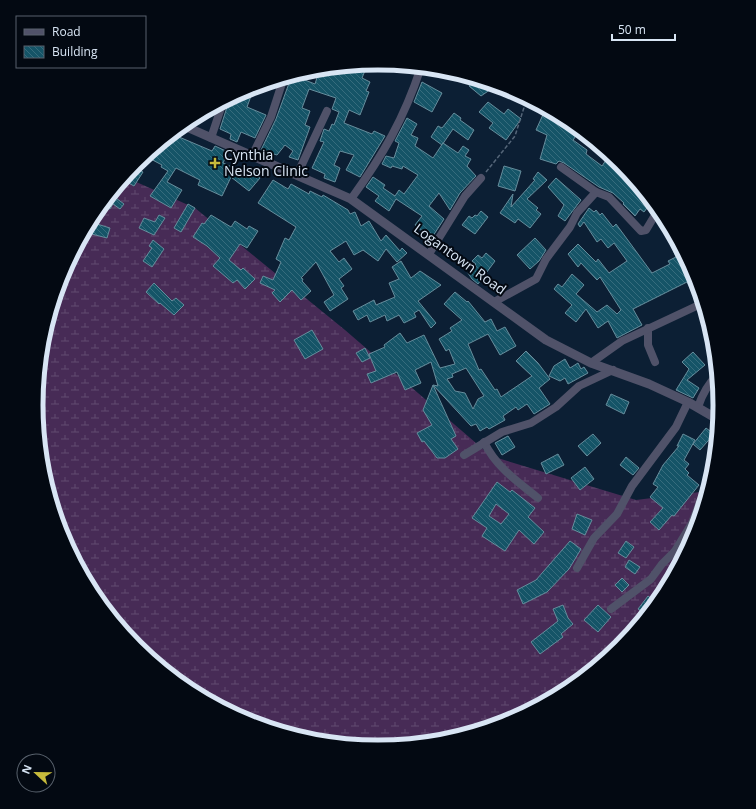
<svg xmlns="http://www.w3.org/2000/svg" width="756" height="809" viewBox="0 0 756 809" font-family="'Open Sans',sans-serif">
<defs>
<pattern id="wetland-marsh" width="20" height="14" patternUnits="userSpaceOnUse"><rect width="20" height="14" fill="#472b56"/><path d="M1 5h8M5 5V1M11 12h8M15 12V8" fill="none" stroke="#614a6f"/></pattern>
<pattern id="building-back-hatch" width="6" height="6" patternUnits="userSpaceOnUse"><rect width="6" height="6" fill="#155467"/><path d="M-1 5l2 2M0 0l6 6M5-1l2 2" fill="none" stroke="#366c7d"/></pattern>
</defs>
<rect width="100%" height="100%" fill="#0c1f34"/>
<!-- wetland -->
<path fill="url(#wetland-marsh)" d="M125,177L195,208L345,330L491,456L636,500L708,491C703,506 699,523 693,538C659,610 610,666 540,704C530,709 519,717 507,721C332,789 137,709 62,536C58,527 56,516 53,506C50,495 45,483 43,471C30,406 38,337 61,275C75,239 100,206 125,177Z"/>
<!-- building -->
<g fill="url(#building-back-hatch)" stroke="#668d9c" fill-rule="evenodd">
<polygon points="368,63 362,78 370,82 366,91 369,92 360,115 349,110 344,123 372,134 374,131 385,136 360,177 346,170 354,155 340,151 334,165 340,168 335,182 324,178 325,174 312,168 324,142 320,141 324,129 329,131 332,124 334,125 339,112 332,109 336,98 309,89 302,108 310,111 305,125 310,127 298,160 289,157 293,151 285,145 277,155 261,150 276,119 292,75 315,84 320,68"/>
<polygon points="461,74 497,85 481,96 469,86 471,83 459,77"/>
<polygon points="422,82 442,93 432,112 414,102"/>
<polygon points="242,92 251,96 247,107 266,115 255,138 241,132 237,142 230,139 231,134 220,129 228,104 228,99"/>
<polygon points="488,102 504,114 508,109 521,119 506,140 489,128 493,123 479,112"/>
<polygon points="546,108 568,120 580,130 573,140 587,150 586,154 602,166 610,154 620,163 650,199 647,202 650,204 644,212 640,209 635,216 623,204 624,203 613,193 599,187 564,163 559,161 556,164 540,159 547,135 536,130"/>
<polygon points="454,113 461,118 460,120 474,130 468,140 453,129 442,145 431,137 438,126 442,128"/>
<polygon points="407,118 417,124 411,135 418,138 415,146 433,158 443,143 458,153 463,146 469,150 465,156 471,159 467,166 476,176 460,193 450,210 439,193 429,206 444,219 431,239 415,225 422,216 396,199 389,211 375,201 379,196 366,187 373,177 385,185 383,188 395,196 399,190 404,194 418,175 403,166 402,169 392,166 391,168 382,164 386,156 394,158 399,143 395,141"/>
<polygon points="172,134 212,151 215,146 228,152 223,163 241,171 244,166 248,169 250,167 257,172 255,174 260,178 249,191 231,177 222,196 198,185 200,180 176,168 167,182 182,190 171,208 150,196 168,171 161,167 162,165 145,156"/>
<polygon points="133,166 143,172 134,186 123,180"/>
<polygon points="504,166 521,171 515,191 498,186"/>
<polygon points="538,172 547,180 527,199 538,208 536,210 541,214 530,228 518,219 515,223 500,213 513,194 511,207 535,180 533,179"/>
<polygon points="556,178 581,200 565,221 558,216 564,205 548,187"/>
<polygon points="273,180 288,189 291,184 309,194 310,191 322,197 323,195 348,210 350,214 355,212 361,226 369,221 381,241 386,235 400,251 402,248 407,253 397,262 386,249 378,261 363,250 354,255 346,241 330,251 339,262 344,258 352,269 339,279 344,286 341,288 348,299 330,311 324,302 334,295 316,262 301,278 303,279 302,281 311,291 301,300 292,290 280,302 272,293 275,290 260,283 263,276 273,280 281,262 276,259 285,238 289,240 296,227 258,203"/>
<polygon points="114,189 120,192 116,198 124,204 120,209 113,204 110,209 102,205"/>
<polygon points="188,204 195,208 181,232 174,228"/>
<polygon points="589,208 594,212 596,210 600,215 602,213 613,227 616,224 652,273 670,264 668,261 676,257 674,252 681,249 694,274 699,289 692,292 687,282 633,309 642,325 617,338 608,321 598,328 586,309 576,322 565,313 572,305 554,289 558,284 562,287 572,274 584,285 576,294 597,312 607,305 617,314 621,310 600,277 597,280 581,263 578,267 568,254 578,244 596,262 598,259 609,273 627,261 614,243 608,248 601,239 597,242 584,222 580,227 578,224"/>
<polygon points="481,211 488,217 475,234 462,225 469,216 472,218 475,215 477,216"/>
<polygon points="159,215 165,218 154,235 139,228 144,218 155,222"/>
<polygon points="211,215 231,227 235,221 247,229 249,226 258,231 247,248 240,244 229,260 241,270 243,268 255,279 245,289 237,280 233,283 213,266 220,258 207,246 193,237 202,223 204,224"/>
<polygon points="97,224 110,228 107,238 84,232 86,229"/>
<polygon points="535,238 546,250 539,261 530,269 517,255"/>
<polygon points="153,240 164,249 152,267 143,261 152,248 149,246"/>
<polygon points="486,253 495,261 478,284 472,279 468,273 476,264 472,261 478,255 482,258"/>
<polygon points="401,261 411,278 420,271 441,285 418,301 436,323 431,328 419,310 414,313 416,317 404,323 399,315 387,321 385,315 370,322 367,315 358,320 353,311 374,300 376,305 395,297 389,283 399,279 392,267"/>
<polygon points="154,283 172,301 176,298 184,305 174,315 160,303 159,304 146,292"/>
<path d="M455,292L467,302L468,301L485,322L491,319L497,331L505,327L516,346L500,355L488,334L468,344L479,370L481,369L495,390L497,389L501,397L532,376L516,361L526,351L538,363L550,379L539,388L550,404L534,414L527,404L518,410L516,407L503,416L505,420L489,429L487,427L480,431L476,424L471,426L433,385L438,386L431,362L415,370L421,383L405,390L397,372L371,383L367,374L376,371L369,354L385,347L384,345L400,333L407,343L424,335L440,368L455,364L449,349L446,351L439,339L452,331L450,328L462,320L444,304ZM466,368L484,396L478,399L473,409L465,393L455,391L447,379L453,377L452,374Z"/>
<polygon points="312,330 323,349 305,359 294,340"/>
<polygon points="365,348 370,358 362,362 356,353"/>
<polygon points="693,352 705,365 687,380 699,388 693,398 676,390 689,369 682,362"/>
<polygon points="565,359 570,368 578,363 581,369 584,367 588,373 568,384 565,378 560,381 549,376 554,366"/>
<polygon points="433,385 456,436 451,439 458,449 445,458 437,458 424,441 422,442 417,433 432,425 423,410"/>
<polygon points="611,394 629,402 624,414 606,405"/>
<polygon points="706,428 714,434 700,450 693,444"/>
<polygon points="593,434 601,443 587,456 578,446"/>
<polygon points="683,434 695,440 684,460 689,464 685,469 689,473 687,475 699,485 674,516 672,515 659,530 650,522 663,508 650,497 658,487 653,484 663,465 679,446 677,446"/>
<polygon points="508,436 515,447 502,455 495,443"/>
<polygon points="558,454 564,465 546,474 541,463"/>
<polygon points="626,457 639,468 633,475 620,465"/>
<polygon points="585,467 594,479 580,490 571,478"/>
<path d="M497,482L510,492L512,490L535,508L528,517L544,532L534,544L519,530L505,551L482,536L487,528L472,518ZM496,504L509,514L501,524L489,516Z"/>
<polygon points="577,514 592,520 585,535 572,529"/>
<polygon points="570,541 581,549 569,569 547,592 523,604 517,590 536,580"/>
<polygon points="626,541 634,547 626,558 618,553"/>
<polygon points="629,560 640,567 635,574 625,567"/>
<polygon points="622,578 629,585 622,592 615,585"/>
<polygon points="648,596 656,602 646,615 638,609"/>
<polygon points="563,605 568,618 573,624 561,634 563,637 540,654 531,642 558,621 553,609"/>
<polygon points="598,605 611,617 598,632 584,620"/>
</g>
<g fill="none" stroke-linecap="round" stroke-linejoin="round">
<!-- path -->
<polyline stroke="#556679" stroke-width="1.5" stroke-dasharray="4 2" stroke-linecap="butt" points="486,172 515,136 527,98"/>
<!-- minor -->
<g stroke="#505269" stroke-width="8">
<polyline points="211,138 223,102"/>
<polyline points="252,156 271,117 284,77"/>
<polyline points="561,167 596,192 609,197 641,231 646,230 658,210"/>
<polyline points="297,175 327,111"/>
<path d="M351,199C383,155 404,119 421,67"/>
<polyline points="429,254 465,196 481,178"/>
<polyline points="494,302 536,279 546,259 570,227 577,213 596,192"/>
<polyline points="648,328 648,345 655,362"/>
<polyline points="591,363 622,341 703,303"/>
<path d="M698,407C702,395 708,384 717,375"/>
<path d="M484,442C496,467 518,482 538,498"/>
<polyline points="464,455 502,432 531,423 556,407 579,386 613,370"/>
<polyline points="679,563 675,551 692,523 705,489 709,485"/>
<polyline points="577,568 594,538 617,514 632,486 676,427 688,402"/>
<polyline points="611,609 651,579 662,564 675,551"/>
</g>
<!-- tertiary -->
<polyline stroke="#505269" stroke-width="9" points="182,125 351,199 546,340 591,363 649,384 688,402 719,420"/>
</g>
<!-- markers -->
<path fill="#c7bb3c" stroke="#030912" stroke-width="1.5" d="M213 157h4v4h4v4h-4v4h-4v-4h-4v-4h4z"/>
<g text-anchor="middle" stroke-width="4" stroke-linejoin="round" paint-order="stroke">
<!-- poi labels -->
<g font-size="14" fill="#d8e5f4" stroke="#030912" text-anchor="start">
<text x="224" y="160">Cynthia<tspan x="224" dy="16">Nelson Clinic</tspan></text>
</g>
<!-- street labels -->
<g font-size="14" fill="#d8e5f4" stroke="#030912">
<text transform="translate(460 259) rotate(36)" y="5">Logantown Road</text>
</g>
</g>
<!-- crop -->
<path d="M0 0H756V809H0ZM43 405a335 335 0 1 1 670 0a335 335 0 1 1-670 0Z" fill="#030912" fill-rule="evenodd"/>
<path fill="none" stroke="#d8e5f4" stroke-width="5" d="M43 405a335 335 0 1 1 670 0a335 335 0 1 1-670 0Z"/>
<!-- legend -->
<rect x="16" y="16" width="130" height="52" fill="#030912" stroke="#58616c"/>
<rect x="24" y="29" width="20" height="6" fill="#505269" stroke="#58616c"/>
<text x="52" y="36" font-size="12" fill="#d8e5f4">Road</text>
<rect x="24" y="46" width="20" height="12" fill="url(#building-back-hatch)" stroke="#58616c"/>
<text x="52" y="56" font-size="12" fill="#d8e5f4">Building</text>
<!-- north arrow -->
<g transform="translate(36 773) rotate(292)"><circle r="19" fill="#030912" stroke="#58616c"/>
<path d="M0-3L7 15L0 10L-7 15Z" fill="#c7bb3c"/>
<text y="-6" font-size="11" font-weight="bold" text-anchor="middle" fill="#d8e5f4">N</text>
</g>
<!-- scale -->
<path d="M612 34v6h63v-6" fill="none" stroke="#d8e5f4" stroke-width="2"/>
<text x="618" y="34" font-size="12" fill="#d8e5f4" stroke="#030912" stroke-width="3" paint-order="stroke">50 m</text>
</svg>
